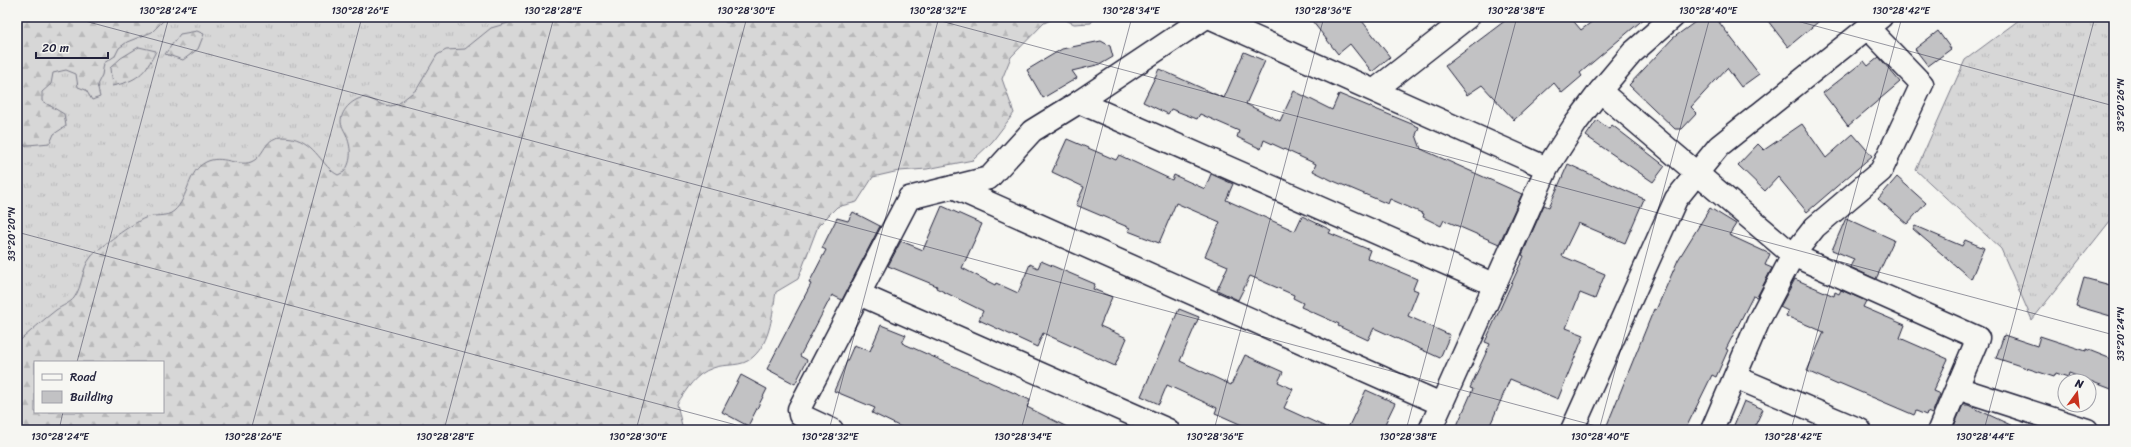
<svg xmlns="http://www.w3.org/2000/svg" width="2131" height="447" viewBox="0 0 2131 447" font-family="Sriracha,sans-serif">
<defs>
<pattern id="grass-tufts" width="24" height="20" patternUnits="userSpaceOnUse"><rect width="24" height="20" fill="#d7d7d7"/><path d="M3 7l-1-3M5 7V3M7 7l1-3M15 17l-1-3M17 17v-4M19 17l1-3" fill="none" stroke="#b8b8b9"/></pattern>
<pattern id="forest-firs" width="22" height="20" patternUnits="userSpaceOnUse"><rect width="22" height="20" fill="#d7d7d7"/><path d="M5 1l3.5 6h-7zM16 11l3.5 6h-7z" fill="#b8b8b9"/></pattern>
</defs>
<rect width="100%" height="100%" fill="#f6f6f2"/>
<filter id="ink" filterUnits="userSpaceOnUse"><feTurbulence type="fractalNoise" baseFrequency=".025" numOctaves="2"/><feDisplacementMap in="SourceGraphic" scale="8" xChannelSelector="R" yChannelSelector="G"/><feConvolveMatrix kernelMatrix="1 2 1 2 8 2 1 2 1" color-interpolation-filters="sRGB"/></filter>
<g filter="url(#ink)">
<!-- grass -->
<g fill="url(#grass-tufts)" stroke="#7c7c89">
<polygon points="17,17 853,17 35,362 17,405"/>
<polygon points="2023,17 2114,17 2114,216 2032,320 2001,249 1916,170 1965,60"/>
</g>
<!-- forest -->
<g fill="url(#forest-firs)" stroke="#7c7c89" fill-rule="evenodd">
<polygon points="17,17 173,17 165,19 152,32 127,42 119,48 115,56 104,63 102,75 97,85 100,97 92,100 86,90 78,87 76,74 66,70 53,73 51,84 42,92 42,101 64,114 66,126 54,134 50,143 17,146"/>
<path d="M529,17L551,18L570,22L577,17H721L725,22L731,23L738,17H1057L1044,23L1011,57L1002,79L1014,113L992,142L973,160L927,169L899,171L873,177L857,202L837,207L818,226L798,279L776,292C772,314 771,341 753,357C742,368 725,363 713,368C695,374 687,389 677,404L683,430H17V343C30,332 43,320 56,310C62,306 70,303 74,298C83,286 81,269 91,257C99,247 133,223 145,218C154,214 166,218 174,211C189,198 187,171 206,162C222,154 237,167 251,162C268,155 262,132 292,138C316,143 322,167 338,175L344,172C353,160 351,147 346,134C344,130 341,125 341,122C341,109 354,98 366,97L383,105L391,106L398,104L417,89L437,55L446,50L465,49L491,28ZM35,362H163V412H35Z"/>
<polygon points="1060,17 1095,17 1091,23 1074,24"/>
<polygon points="197,31 204,34 198,49 183,60 165,54 180,34"/>
<path d="M139,47L156,51C145,74 137,81 112,86L110,68L121,58Z"/>
</g>
<!-- building -->
<g fill="#c2c2c4" stroke="#22223b">
<polygon points="1309,17 1359,17 1390,57 1372,72 1350,44 1338,54"/>
<polygon points="1510,17 1570,17 1581,30 1598,17 1646,17 1580,73 1582,76 1562,93 1554,83 1514,120 1482,85 1467,95 1445,66"/>
<polygon points="1702,17 1715,17 1759,74 1741,87 1727,68 1691,107 1697,113 1682,129 1675,129 1629,85 1673,38"/>
<polygon points="1765,17 1824,17 1788,47"/>
<polygon points="1938,31 1951,49 1928,66 1915,49"/>
<polygon points="1101,41 1110,46 1113,57 1101,64 1072,71 1077,78 1043,98 1027,70 1062,49"/>
<polygon points="1244,52 1265,61 1246,104 1280,121 1294,91 1332,110 1339,94 1419,127 1416,135 1421,149 1522,194 1499,244 1444,220 1441,226 1423,217 1424,214 1390,199 1388,204 1331,180 1313,171 1316,164 1264,140 1261,149 1237,137 1239,131 1200,114 1197,119 1171,109 1168,114 1143,102 1159,69 1224,98"/>
<polygon points="1879,57 1900,82 1848,126 1823,93 1864,61 1868,66"/>
<polygon points="1597,120 1609,129 1612,125 1665,166 1653,182 1586,136"/>
<polygon points="1802,124 1826,158 1853,134 1872,156 1807,212 1778,177 1765,191 1738,165 1758,144 1764,150"/>
<polygon points="1067,139 1116,160 1119,155 1172,180 1174,175 1205,189 1211,174 1233,184 1226,200 1295,231 1302,216 1331,230 1329,233 1370,250 1367,258 1417,279 1413,289 1418,291 1408,316 1450,335 1440,358 1374,328 1368,340 1338,326 1339,324 1301,307 1303,303 1293,298 1294,295 1250,276 1238,300 1217,290 1228,266 1205,256 1220,222 1176,203 1159,243 1128,231 1130,228 1076,205 1084,187 1052,172"/>
<polygon points="1568,164 1644,199 1625,243 1578,223 1562,256 1605,274 1595,299 1580,293 1566,328 1584,335 1558,399 1510,379 1488,430 1455,430 1473,389 1470,388 1490,344 1485,342 1524,256 1522,255 1544,205 1549,207"/>
<polygon points="1897,177 1926,203 1907,224 1878,199"/>
<polygon points="942,206 982,224 962,268 995,285 996,283 1018,293 1030,264 1038,268 1041,261 1095,284 1093,289 1112,297 1100,326 1127,338 1115,366 1043,333 1037,347 979,320 983,311 936,288 937,286 888,266 901,241 923,250"/>
<polygon points="1710,208 1736,224 1729,235 1770,254 1765,265 1772,268 1757,297 1753,296 1726,349 1728,350 1716,377 1712,375 1685,430 1605,430 1654,309 1656,310 1678,260"/>
<polygon points="853,212 880,226 842,300 832,295 800,356 807,360 795,384 767,369 811,284 809,283 826,250 822,248 837,218 848,221"/>
<polygon points="1846,218 1894,240 1876,279 1850,267 1854,259 1832,250"/>
<polygon points="1915,226 1962,246 1965,240 1984,248 1971,279 1913,229"/>
<polygon points="2084,278 2114,286 2114,317 2076,306"/>
<polygon points="1795,279 1834,296 1835,292 1839,294 1841,290 1866,301 1863,307 1905,325 1900,338 1948,359 1933,391 1940,394 1932,414 1927,412 1926,415 1916,411 1914,415 1839,383 1838,385 1807,371 1824,332 1786,316 1788,311 1780,307"/>
<polygon points="1179,309 1199,317 1180,361 1231,385 1245,355 1283,372 1278,382 1293,389 1284,408 1332,430 1253,430 1215,413 1217,408 1167,385 1159,404 1141,396"/>
<polygon points="881,325 906,335 902,343 1030,400 1027,407 1073,430 907,430 872,413 875,408 834,391 854,345 870,351"/>
<polygon points="2004,335 2037,346 2040,336 2086,351 2086,349 2114,360 2114,390 2069,373 2068,377 2056,373 2054,377 1996,358"/>
<polygon points="741,375 767,389 748,426 722,412"/>
<polygon points="1366,390 1395,403 1382,430 1347,430"/>
<polygon points="1744,401 1763,409 1753,430 1732,430"/>
<polygon points="1963,405 1968,405 2021,430 1963,430 1954,426"/>
</g>
<g fill="none" stroke-linecap="round" stroke-linejoin="round">
<defs>
<g id="minor">
<polyline points="1209,17 1547,168"/>
<polyline points="1375,90 1468,17"/>
<polyline points="1600,91 1793,255 1978,338 1939,430"/>
<polyline points="1079,102 1495,285"/>
<polyline points="953,187 1441,404"/>
<polyline points="859,294 1168,430"/>
<polyline points="1735,377 1860,430"/>
<polyline points="1957,388 2087,430"/>
<polyline points="832,430 800,415 799,409 909,198 989,178 1032,131 1079,102 1206,17"/>
<polyline points="1430,430 1547,168 1576,123 1600,91 1632,53 1673,17"/>
<polyline points="1572,430 1676,199 1719,146 1881,17"/>
<polyline points="1712,430 1759,320 1793,255 1815,227 1881,171 1922,84 1868,28"/>
</g>
</defs>
<!-- minor casing -->
<use href="#minor" stroke="#22223b" stroke-width="25"/>
<!-- minor -->
<use href="#minor" stroke="#f6f6f2" stroke-width="22"/>
</g>
</g>
<!-- ticks -->
<path fill="none" stroke="#22223b" stroke-width="1" stroke-opacity="0.45" d="M70,17L1611,430M926,17L2114,335M1782,17L2114,106M17,232L755,430M77,362L169,17M59,430L63,412M251,430L362,17M444,430L554,17M636,430L747,17M829,430L939,17M1021,430L1132,17M1214,430L1324,17M1406,430L1517,17M1599,430L1710,17M1791,430L1902,17M1984,430L2095,17"/>
<!-- margin -->
<rect width="2131" height="447" fill="none" stroke="#f6f6f2" stroke-width="44"/>
<!-- legend -->
<rect x="34" y="361" width="130" height="52" fill="#f6f6f2" stroke="#a1a1a9"/>
<rect x="42" y="374" width="20" height="6" fill="#f6f6f2" stroke="#a1a1a9"/>
<text x="70" y="381" font-size="12" fill="#22223b">Road</text>
<rect x="42" y="391" width="20" height="12" fill="#c2c2c4" stroke="#a1a1a9"/>
<text x="70" y="401" font-size="12" fill="#22223b">Building</text>
<!-- north arrow -->
<g transform="translate(2077 393) rotate(15)"><circle r="19" fill="#f6f6f2" stroke="#a1a1a9"/>
<path d="M0-3L7 15L0 10L-7 15Z" fill="#c8321e"/>
<text y="-6" font-size="11" font-weight="bold" text-anchor="middle" fill="#22223b">N</text>
</g>
<!-- scale -->
<path d="M36 52v6h72v-6" fill="none" stroke="#22223b" stroke-width="2"/>
<text x="42" y="52" font-size="12" fill="#22223b" stroke="#f6f6f2" stroke-width="3" paint-order="stroke">20 m</text>
<rect x="22" y="22" width="2087" height="403" fill="none" stroke="#22223b" stroke-width="1.5"/>
<g font-size="10" text-anchor="middle" fill="#22223b">
<text x="168" y="14">130°28'24"E</text>
<text x="360" y="14">130°28'26"E</text>
<text x="553" y="14">130°28'28"E</text>
<text x="746" y="14">130°28'30"E</text>
<text x="938" y="14">130°28'32"E</text>
<text x="1131" y="14">130°28'34"E</text>
<text x="1323" y="14">130°28'36"E</text>
<text x="1516" y="14">130°28'38"E</text>
<text x="1708" y="14">130°28'40"E</text>
<text x="1901" y="14">130°28'42"E</text>
<text transform="translate(2120 105) rotate(-90)" y="4">33°20'26"N</text>
<text transform="translate(11 234) rotate(-90)" y="4">33°20'20"N</text>
<text transform="translate(2120 334) rotate(-90)" y="4">33°20'24"N</text>
<text x="60" y="440">130°28'24"E</text>
<text x="253" y="440">130°28'26"E</text>
<text x="445" y="440">130°28'28"E</text>
<text x="638" y="440">130°28'30"E</text>
<text x="830" y="440">130°28'32"E</text>
<text x="1023" y="440">130°28'34"E</text>
<text x="1215" y="440">130°28'36"E</text>
<text x="1408" y="440">130°28'38"E</text>
<text x="1600" y="440">130°28'40"E</text>
<text x="1793" y="440">130°28'42"E</text>
<text x="1985" y="440">130°28'44"E</text>
</g>
</svg>
